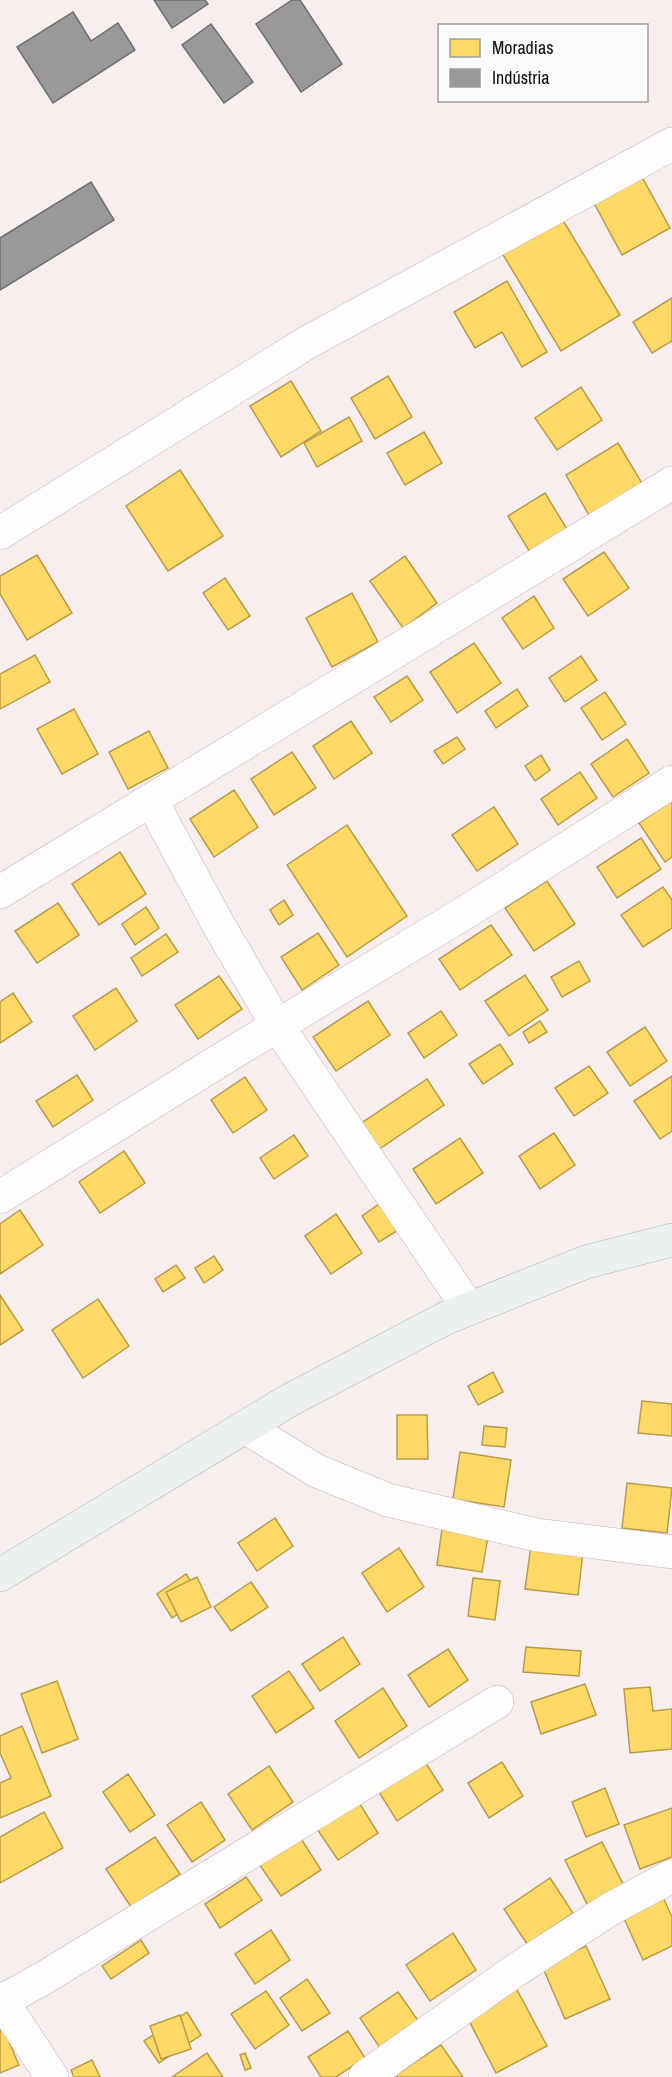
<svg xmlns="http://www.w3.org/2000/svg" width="672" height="2077" viewBox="0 0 672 2077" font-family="'Archivo Narrow',sans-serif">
<rect width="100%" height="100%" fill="#f8eeee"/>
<!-- homes -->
<g fill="#ffd966" stroke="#b99c4b" stroke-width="1.5">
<polygon points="642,177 670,228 622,255 594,203"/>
<polygon points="561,217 620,315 561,351 502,253"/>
<polygon points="507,281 547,352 522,367 502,332 475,348 454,312"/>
<polygon points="672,298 672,341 652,353 633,322"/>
<polygon points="388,376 412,417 375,439 351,398"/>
<polygon points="291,381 321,431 281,457 250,406"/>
<polygon points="581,387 602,420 557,450 535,418"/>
<polygon points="349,417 362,441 317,467 304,443"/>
<polygon points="424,432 442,463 405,485 387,453"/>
<polygon points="618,443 643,485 590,517 566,475"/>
<polygon points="180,470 223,536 168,571 126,506"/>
<polygon points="545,493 568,531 531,554 508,516"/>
<polygon points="604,552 629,588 588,616 563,579"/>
<polygon points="37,555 72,613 27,640 0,594 0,576"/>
<polygon points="405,556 437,603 403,628 370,581"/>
<polygon points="225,578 250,616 228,630 203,593"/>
<polygon points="352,593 378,642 332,667 306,618"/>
<polygon points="534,596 554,628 523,649 502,618"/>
<polygon points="474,643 501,683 457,713 430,672"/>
<polygon points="35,655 50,682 0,709 0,674"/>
<polygon points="581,656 597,680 565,702 549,678"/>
<polygon points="407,676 423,700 391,722 374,697"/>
<polygon points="517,689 528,706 496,728 485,711"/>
<polygon points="605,692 626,724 602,740 581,708"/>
<polygon points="74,709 98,754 62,774 37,729"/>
<polygon points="351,721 372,753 334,779 313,746"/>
<polygon points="149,731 168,768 128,789 109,752"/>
<polygon points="457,737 465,749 443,764 434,751"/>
<polygon points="627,739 649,773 613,797 591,764"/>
<polygon points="292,752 316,788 274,815 251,779"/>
<polygon points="541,755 550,770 535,781 525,766"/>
<polygon points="580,772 597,798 558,825 541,799"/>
<polygon points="234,790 258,827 214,857 190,819"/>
<polygon points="672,801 672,857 665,862 639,823"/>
<polygon points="494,807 518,844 477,871 452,835"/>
<polygon points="347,825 407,916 347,957 287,865"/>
<polygon points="641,838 661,869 617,898 597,867"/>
<polygon points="120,852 146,894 99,925 72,884"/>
<polygon points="547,881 575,924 534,951 505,908"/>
<polygon points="663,887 672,900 672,928 643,947 621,915"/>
<polygon points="284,900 293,915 279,925 270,910"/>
<polygon points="58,903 79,935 37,963 15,931"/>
<polygon points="146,907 159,928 135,945 122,924"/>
<polygon points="491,925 512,955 460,990 439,959"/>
<polygon points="318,933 339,965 302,990 281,957"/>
<polygon points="166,934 178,952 142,976 131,958"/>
<polygon points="579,961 590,981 562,997 551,977"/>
<polygon points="525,975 548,1010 509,1036 485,1001"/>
<polygon points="219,976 242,1009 198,1039 175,1005"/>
<polygon points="116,988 137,1021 95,1050 73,1016"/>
<polygon points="13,993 32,1022 0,1043 0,1002"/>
<polygon points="368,1001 390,1035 336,1071 313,1037"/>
<polygon points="441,1011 457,1035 424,1058 408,1033"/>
<polygon points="540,1021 547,1032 529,1043 523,1032"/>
<polygon points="645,1027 667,1061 630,1086 607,1052"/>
<polygon points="500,1044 513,1064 483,1084 469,1064"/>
<polygon points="589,1066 608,1093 574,1116 555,1088"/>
<polygon points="77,1075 93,1100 53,1127 36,1101"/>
<polygon points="672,1076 672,1131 660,1139 634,1101"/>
<polygon points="245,1077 267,1110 233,1133 211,1100"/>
<polygon points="427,1079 444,1105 378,1150 360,1124"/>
<polygon points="554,1133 575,1165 540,1189 519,1156"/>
<polygon points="294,1135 308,1156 274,1179 260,1158"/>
<polygon points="460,1138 483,1173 436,1204 413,1169"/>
<polygon points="124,1151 145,1183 100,1213 79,1182"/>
<polygon points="382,1202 400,1229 379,1242 362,1216"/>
<polygon points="20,1210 43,1245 0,1274 0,1224"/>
<polygon points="336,1214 362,1253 331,1274 305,1236"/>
<polygon points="214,1256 223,1270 204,1283 195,1268"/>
<polygon points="176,1265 185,1278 163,1292 155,1279"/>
<polygon points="0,1295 23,1330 0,1345"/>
<polygon points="98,1299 129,1346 83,1378 52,1330"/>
<polygon points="493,1372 503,1392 478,1405 468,1386"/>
<polygon points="642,1401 672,1404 672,1436 638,1433"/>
<polygon points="397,1415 427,1415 428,1459 397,1459"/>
<polygon points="484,1426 507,1428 505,1447 482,1445"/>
<polygon points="460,1452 511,1460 504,1507 453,1499"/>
<polygon points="627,1483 672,1488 667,1533 622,1528"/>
<polygon points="275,1518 293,1546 257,1571 238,1543"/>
<polygon points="442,1529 488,1536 482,1572 437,1565"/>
<polygon points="531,1546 583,1552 578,1595 525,1589"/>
<polygon points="399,1548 424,1587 387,1612 362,1573"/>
<polygon points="186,1574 202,1598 172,1618 157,1594"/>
<polygon points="197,1577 211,1607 181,1622 166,1592"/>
<polygon points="473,1578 500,1581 495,1620 468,1616"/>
<polygon points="251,1582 268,1607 231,1631 214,1607"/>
<polygon points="343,1637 360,1664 320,1691 302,1664"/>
<polygon points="526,1647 581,1651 579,1676 523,1672"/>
<polygon points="448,1649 468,1680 429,1707 408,1675"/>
<polygon points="289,1671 314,1708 276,1733 252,1696"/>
<polygon points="57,1681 78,1739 42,1753 21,1694"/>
<polygon points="585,1684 596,1715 541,1734 531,1702"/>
<polygon points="650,1687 653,1711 672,1709 672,1749 630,1753 624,1689"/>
<polygon points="383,1688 407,1726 359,1758 335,1721"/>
<polygon points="22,1726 51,1796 0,1818 0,1783 11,1778 0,1753 0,1736"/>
<polygon points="425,1762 443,1790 397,1821 379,1792"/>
<polygon points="502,1762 523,1796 489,1818 468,1783"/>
<polygon points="269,1766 293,1802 252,1830 228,1794"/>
<polygon points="128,1774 155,1815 130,1832 103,1792"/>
<polygon points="605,1788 619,1824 586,1837 572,1802"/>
<polygon points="358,1801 378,1833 338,1860 317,1829"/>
<polygon points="201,1802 225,1840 192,1862 167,1825"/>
<polygon points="672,1808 672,1857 640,1869 624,1825"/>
<polygon points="44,1812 63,1848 0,1883 0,1837"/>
<polygon points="155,1837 180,1874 131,1907 106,1869"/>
<polygon points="300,1837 321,1870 281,1896 259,1864"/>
<polygon points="602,1842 625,1888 588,1906 565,1860"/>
<polygon points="246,1877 262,1900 220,1928 205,1904"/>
<polygon points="550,1878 573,1913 527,1944 504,1909"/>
<polygon points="662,1895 672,1917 672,1946 643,1960 622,1914"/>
<polygon points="271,1930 290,1960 255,1984 235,1954"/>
<polygon points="453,1933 476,1970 430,2001 406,1965"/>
<polygon points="141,1940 149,1953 111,1979 102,1966"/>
<polygon points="586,1946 610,1999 565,2019 542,1966"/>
<polygon points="307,1979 330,2013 302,2031 280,1998"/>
<polygon points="515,1986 547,2046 496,2073 465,2013"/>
<polygon points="266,1991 289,2025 255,2049 231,2014"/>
<polygon points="398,1992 419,2022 380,2048 360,2018"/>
<polygon points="187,2012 201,2035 159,2063 144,2041"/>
<polygon points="180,2015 191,2049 161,2059 150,2026"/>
<polygon points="0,2021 19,2065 0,2073"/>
<polygon points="348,2031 365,2058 336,2077 321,2077 308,2057"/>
<polygon points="441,2045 463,2077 398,2077 396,2075"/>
<polygon points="207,2053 223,2077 172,2077"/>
<polygon points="245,2053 251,2068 245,2070 240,2055"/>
<polygon points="92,2060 100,2077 74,2077 71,2070"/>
</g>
<!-- industry -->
<g fill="#999" stroke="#716f6f" stroke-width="1.5">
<polygon points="154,0 205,0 208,4 172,28"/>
<polygon points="292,0 300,0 342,64 301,92 256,24"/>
<polygon points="73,12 91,41 118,23 135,50 53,103 17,47"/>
<polygon points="211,24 253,82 224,103 182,45"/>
<polygon points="91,182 114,220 0,290 0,238"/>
</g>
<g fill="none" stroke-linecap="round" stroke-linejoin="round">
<defs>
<g id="minor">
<polyline points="0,533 308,342 672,144"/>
<polyline points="151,800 218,924 277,1025 469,1309"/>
<polyline points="0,892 672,483"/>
<polyline points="0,1197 232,1053 466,912 672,782"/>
<polyline points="245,1427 317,1471 388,1500 537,1535 672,1552"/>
<polyline points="0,1998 52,2077"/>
<polyline points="0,2002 42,1979 497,1702"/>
<polyline points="365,2077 513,1972 612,1908 672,1876"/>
</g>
<polyline id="major" points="0,1575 288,1401 446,1318 586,1262 672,1240"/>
</defs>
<!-- minor casing -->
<use href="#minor" stroke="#bfb5b6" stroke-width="34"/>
<!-- major casing -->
<use href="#major" stroke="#aab6b0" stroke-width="34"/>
<!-- minor -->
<use href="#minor" stroke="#fefcfc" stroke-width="33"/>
<!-- major -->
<use href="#major" stroke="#eaf1ee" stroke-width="33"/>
</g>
<!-- legend -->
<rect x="438" y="24" width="210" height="78" fill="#fcfcfc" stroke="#a09c9c" stroke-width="1.5"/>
<rect x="450" y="39" width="30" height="18" fill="#ffd966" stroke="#a09c9c" stroke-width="1.5"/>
<text x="492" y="54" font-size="18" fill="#150c0d">Moradias</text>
<rect x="450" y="69" width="30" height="18" fill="#999999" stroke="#a09c9c" stroke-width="1.5"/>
<text x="492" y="84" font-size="18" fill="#150c0d">Indústria</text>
</svg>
